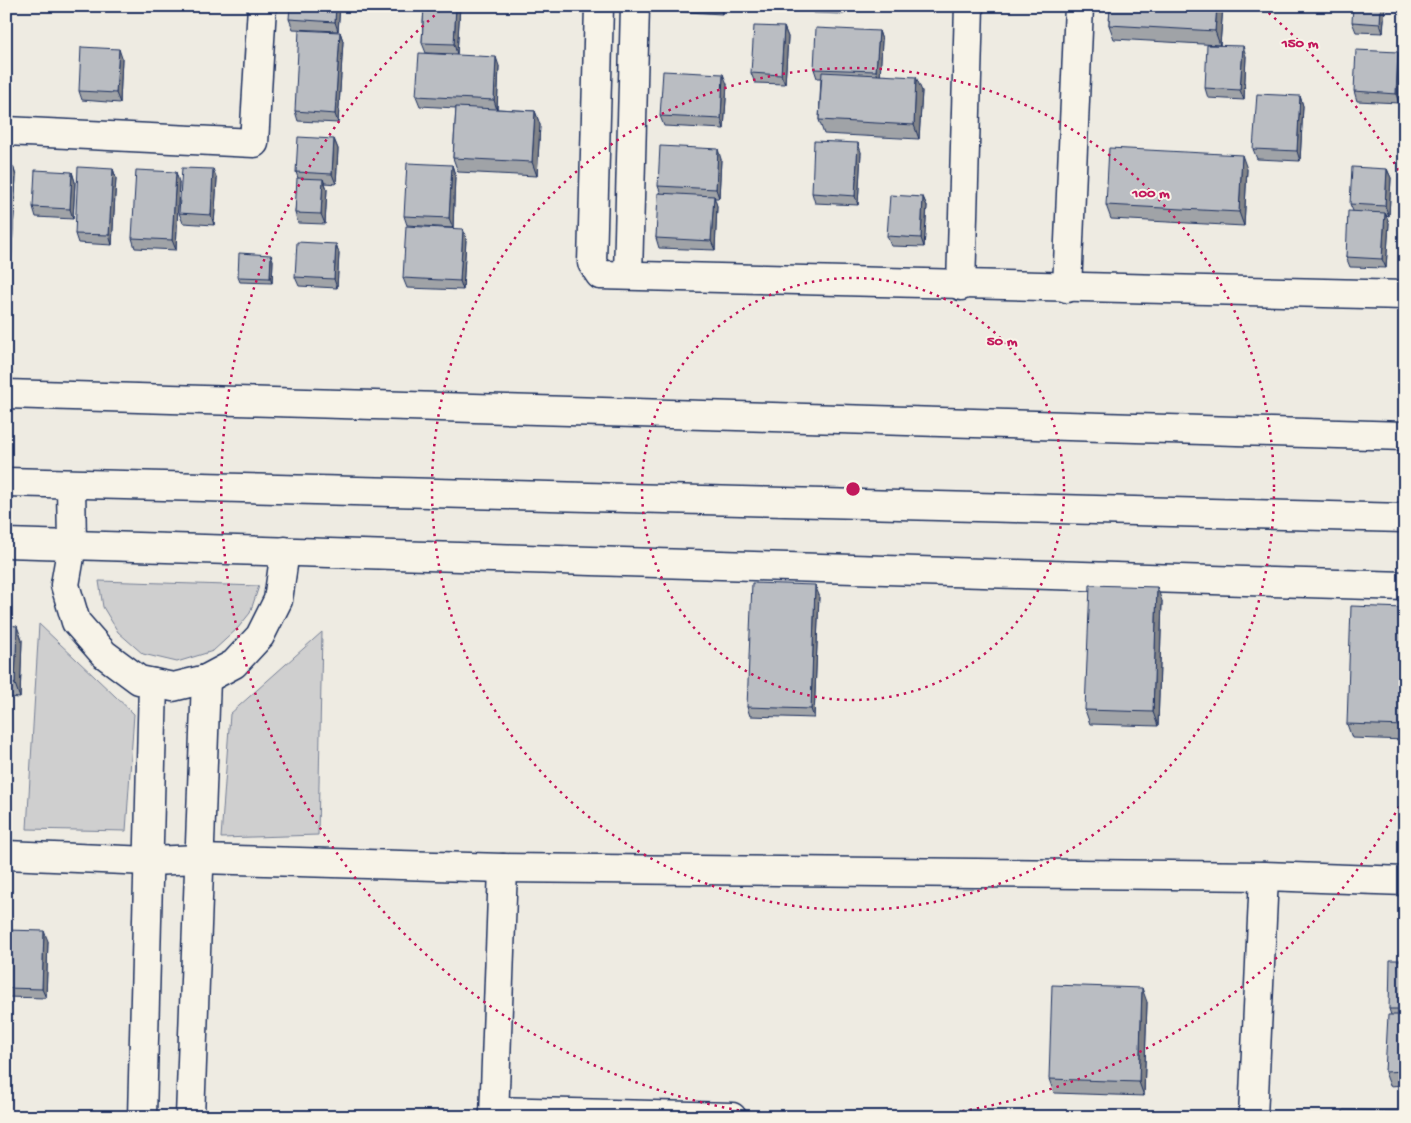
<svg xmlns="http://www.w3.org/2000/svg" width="1411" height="1123" viewBox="0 0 1411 1123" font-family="'Gochi Hand',sans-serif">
<rect width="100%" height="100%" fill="#eeebe2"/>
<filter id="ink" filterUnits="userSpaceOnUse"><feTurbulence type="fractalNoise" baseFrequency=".02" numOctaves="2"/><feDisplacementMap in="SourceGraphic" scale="10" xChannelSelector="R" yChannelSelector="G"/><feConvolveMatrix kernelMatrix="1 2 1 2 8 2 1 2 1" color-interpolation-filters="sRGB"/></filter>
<g filter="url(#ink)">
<!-- green -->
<g fill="#cfcfcf" stroke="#757f96">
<polygon points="99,581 259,586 250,613 238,628 213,651 177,662 143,654 118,632 103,607"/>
<polygon points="39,624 134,714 126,831 27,829"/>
<polygon points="322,632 318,835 221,838 230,714"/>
</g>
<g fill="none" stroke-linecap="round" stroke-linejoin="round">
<defs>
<g id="street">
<polyline points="599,6 592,263 600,275 1405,295"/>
<polyline points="6,131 254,143 262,6"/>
<polyline points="628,275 635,6"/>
<polyline points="961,286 969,6"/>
<polyline points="1067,288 1079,6"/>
<polyline points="71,485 72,545 65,585 76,622 104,654 139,680 173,687 206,679 234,664 260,636 278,600 285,551"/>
<polyline points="6,543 1405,586"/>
<polyline points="6,855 149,861 200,859 503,868 1264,876 1405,881"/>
<polyline points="494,1111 732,1117"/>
<polyline points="142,1117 153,683"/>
<polyline points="190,1117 206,679"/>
<polyline points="494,1117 503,868"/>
<polyline points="1253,1117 1264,876"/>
</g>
<g id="secondary">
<polyline points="6,394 1405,436"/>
<polyline points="6,482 1405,518"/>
</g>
</defs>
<!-- street casing -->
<use href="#street" stroke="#1b2f5e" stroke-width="31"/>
<!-- secondary casing -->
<use href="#secondary" stroke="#1b2f5e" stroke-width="31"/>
<!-- street -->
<use href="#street" stroke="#f7f3e8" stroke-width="28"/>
<!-- secondary -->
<use href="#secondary" stroke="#f7f3e8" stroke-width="28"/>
</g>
<!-- wall -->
<g fill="#a0a3a7" stroke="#1b2f5e">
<polygon points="340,6 338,31 293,29 289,19"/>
<polygon points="424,6 460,6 457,54 426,53 422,43"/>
<polygon points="669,6 723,6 722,14 671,11"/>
<polygon points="812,6 844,6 844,14 814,13"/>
<polygon points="1110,6 1223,6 1220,45 1114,39 1109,25"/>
<polygon points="1385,6 1383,33 1356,32 1352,22"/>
<polygon points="784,27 788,37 785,84 755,83 751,73"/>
<polygon points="879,31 882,40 880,75 922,91 919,139 824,134 819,120 821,78 817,78 814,69"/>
<polygon points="340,32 343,41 338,123 298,121 295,111"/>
<polygon points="1398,52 1401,62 1399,103 1357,101 1354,91"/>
<polygon points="1246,56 1244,100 1208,98 1205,88"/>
<polygon points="122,58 120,103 82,100 79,91"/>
<polygon points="499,66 497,109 535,111 540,125 537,176 458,172 453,158 456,108 420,106 416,96"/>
<polygon points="727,84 724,129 664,126 660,116"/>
<polygon points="1300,96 1303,106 1300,161 1257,159 1253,149"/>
<polygon points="334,139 338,149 336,184 325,183 327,189 325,224 298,223 295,213 298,178 296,172"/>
<polygon points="861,152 858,205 815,203 812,193"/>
<polygon points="721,159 719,198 714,198 717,206 715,250 659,248 656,238 661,194 658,186"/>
<polygon points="452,165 455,175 453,228 407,225 404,216"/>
<polygon points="6,166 13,166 16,176 11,267 6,267"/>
<polygon points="113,169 116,178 112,245 78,243 75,234"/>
<polygon points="1247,169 1244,226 1111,219 1106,205"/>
<polygon points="1387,169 1391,178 1389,216 1386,215 1389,223 1386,268 1350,267 1346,257 1353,211 1350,204"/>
<polygon points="72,172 75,182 73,219 36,217 33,207"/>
<polygon points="217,179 214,225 183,223 179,213"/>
<polygon points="179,182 176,250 135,248 132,238"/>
<polygon points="923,197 927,206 924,247 891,246 887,236"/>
<polygon points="463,229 466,239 463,290 407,288 403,278"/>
<polygon points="336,244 339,253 337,288 299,286 295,277"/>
<polygon points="273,260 272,283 240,282 238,277"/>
<polygon points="819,595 814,718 750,716 747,707"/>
<polygon points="1162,601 1158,726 1090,724 1085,710"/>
<polygon points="1405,608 1405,740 1352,738 1347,724"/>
<polygon points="6,625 22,640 20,698 6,697"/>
<polygon points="6,930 48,941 46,998 6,997"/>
<polygon points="1405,960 1405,1085 1390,1086 1385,1072 1391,1015 1389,1009"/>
<polygon points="1147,1002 1144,1096 1054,1093 1049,1079"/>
</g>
<!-- shaded-wall -->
<g fill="#828488" stroke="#1b2f5e">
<polygon points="336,6 340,6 338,31 335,22"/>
<polygon points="456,6 460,6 457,54 454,44"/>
<polygon points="720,6 723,6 722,14"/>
<polygon points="841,6 844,6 844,14"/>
<polygon points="1217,6 1223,6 1220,45 1215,31"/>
<polygon points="1381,6 1385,6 1383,33 1380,24"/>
<polygon points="784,27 788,37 785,84 781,75"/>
<polygon points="879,31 882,40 880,81 876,71"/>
<polygon points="340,32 343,41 338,123 335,114"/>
<polygon points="1243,46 1246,56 1244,100 1240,90"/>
<polygon points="119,49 122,58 120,103 116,93"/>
<polygon points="1398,52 1401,62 1399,103 1396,94"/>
<polygon points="496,57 499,66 497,110 494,100"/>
<polygon points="723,74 727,84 724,129 721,119"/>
<polygon points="916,77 922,91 919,139 914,125"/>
<polygon points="1300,96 1303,106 1300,161 1297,151"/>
<polygon points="535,111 540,125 537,176 532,162"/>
<polygon points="334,139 338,149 336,184 332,174"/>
<polygon points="858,143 861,152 858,205 855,196"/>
<polygon points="718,149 721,159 719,198 716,189"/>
<polygon points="1242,155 1247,169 1244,226 1239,212"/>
<polygon points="452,165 455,175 453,228 449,218"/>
<polygon points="13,166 16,176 11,267 8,258"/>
<polygon points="113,169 116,178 112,245 109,235"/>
<polygon points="213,169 217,179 214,225 211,215"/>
<polygon points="1387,169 1391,178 1389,216 1385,206"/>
<polygon points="72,172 75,182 73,219 70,209"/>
<polygon points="176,172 179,182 176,250 172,240"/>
<polygon points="323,179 327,189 325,224 321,214"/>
<polygon points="714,196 717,206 715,250 711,241"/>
<polygon points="923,197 927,206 924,247 921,238"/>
<polygon points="1385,213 1389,223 1386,268 1382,259"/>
<polygon points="463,229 466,239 463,290 460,281"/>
<polygon points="336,244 339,253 337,288 334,279"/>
<polygon points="271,255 273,260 272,283 270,278"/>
<polygon points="815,585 819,595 814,718 811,709"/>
<polygon points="1157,587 1162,601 1158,726 1153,712"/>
<polygon points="17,626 22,640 20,698 15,684"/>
<polygon points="44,931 48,941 46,998 42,989"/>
<polygon points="1142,988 1147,1002 1144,1096 1139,1082"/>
</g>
<!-- building -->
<g fill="#babdc2" stroke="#1b2f5e">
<polygon points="290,6 336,6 335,22 289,19"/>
<polygon points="424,6 456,6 454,44 422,43"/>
<polygon points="1110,6 1217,6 1215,31 1109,25"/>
<polygon points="1353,6 1381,6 1380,24 1352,22"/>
<polygon points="754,26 784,27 781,75 751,73"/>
<polygon points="816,28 879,31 876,71 814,69"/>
<polygon points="299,30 340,32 335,114 295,111"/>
<polygon points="1207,45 1243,46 1240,90 1205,88"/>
<polygon points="81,47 119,49 116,93 79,91"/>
<polygon points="1356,50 1398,52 1396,94 1354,91"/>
<polygon points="419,53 496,57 494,100 416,96"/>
<polygon points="663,71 723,74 721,119 660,116"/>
<polygon points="822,72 916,77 914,125 819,120"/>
<polygon points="1257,94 1300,96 1297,151 1253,149"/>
<polygon points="456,107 535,111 532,162 453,158"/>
<polygon points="298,137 334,139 332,174 296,172"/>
<polygon points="814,141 858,143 855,196 812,193"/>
<polygon points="660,146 718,149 716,189 658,186"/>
<polygon points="1109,148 1242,155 1239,212 1106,205"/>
<polygon points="407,163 452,165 449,218 404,216"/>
<polygon points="6,166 13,166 8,258 6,257"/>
<polygon points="78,167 113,169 109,235 75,234"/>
<polygon points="1352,167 1387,169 1385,206 1350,204"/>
<polygon points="182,168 213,169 211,215 179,213"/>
<polygon points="35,170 72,172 70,209 33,207"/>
<polygon points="136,170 176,172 172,240 132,238"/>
<polygon points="297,178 323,179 321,214 295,213"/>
<polygon points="658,193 714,196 711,241 656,238"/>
<polygon points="890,195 923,197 921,238 887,236"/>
<polygon points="1348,211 1385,213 1382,259 1346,257"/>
<polygon points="406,226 463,229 460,281 403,278"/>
<polygon points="297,242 336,244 334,279 295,277"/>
<polygon points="239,253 271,255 270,278 238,277"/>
<polygon points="752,583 815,585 811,709 747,707"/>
<polygon points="1090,585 1157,587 1153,712 1085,710"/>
<polygon points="1351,606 1405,608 1405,726 1347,724"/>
<polygon points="6,625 17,626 15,684 6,683"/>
<polygon points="6,930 44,931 42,989 6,988"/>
<polygon points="1390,960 1405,960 1405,1009 1389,1009"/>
<polygon points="1052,985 1142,988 1139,1082 1049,1079"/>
<polygon points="1388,1015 1405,1015 1405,1071 1385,1072"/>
<polygon points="1343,1110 1403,1111 1403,1117 1343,1117"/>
</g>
</g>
<!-- distance rings -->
<g fill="none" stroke="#c2185b" stroke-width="2.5" stroke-dasharray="2.5 5">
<circle cx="853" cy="489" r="211"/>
<circle cx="853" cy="489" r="421"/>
<path d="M1403 800A632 632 0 0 1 930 1116M776 1116A632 632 0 0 1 443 8M1263 8A632 632 0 0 1 1403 178"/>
</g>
<circle cx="853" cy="489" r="8" fill="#c2185b" stroke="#f7f3e8" stroke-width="2.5"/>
<g font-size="15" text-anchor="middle" font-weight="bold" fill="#c2185b" stroke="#f7f3e8" stroke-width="4" stroke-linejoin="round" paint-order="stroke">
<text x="1300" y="47">150 m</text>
<text x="1151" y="197">100 m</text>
<text x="1002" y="345">50 m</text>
</g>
<!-- margin -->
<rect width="1411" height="1123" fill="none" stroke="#f7f3e8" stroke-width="25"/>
<rect x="12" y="12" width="1386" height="1098" fill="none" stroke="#1b2f5e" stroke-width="2" filter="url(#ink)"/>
</svg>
